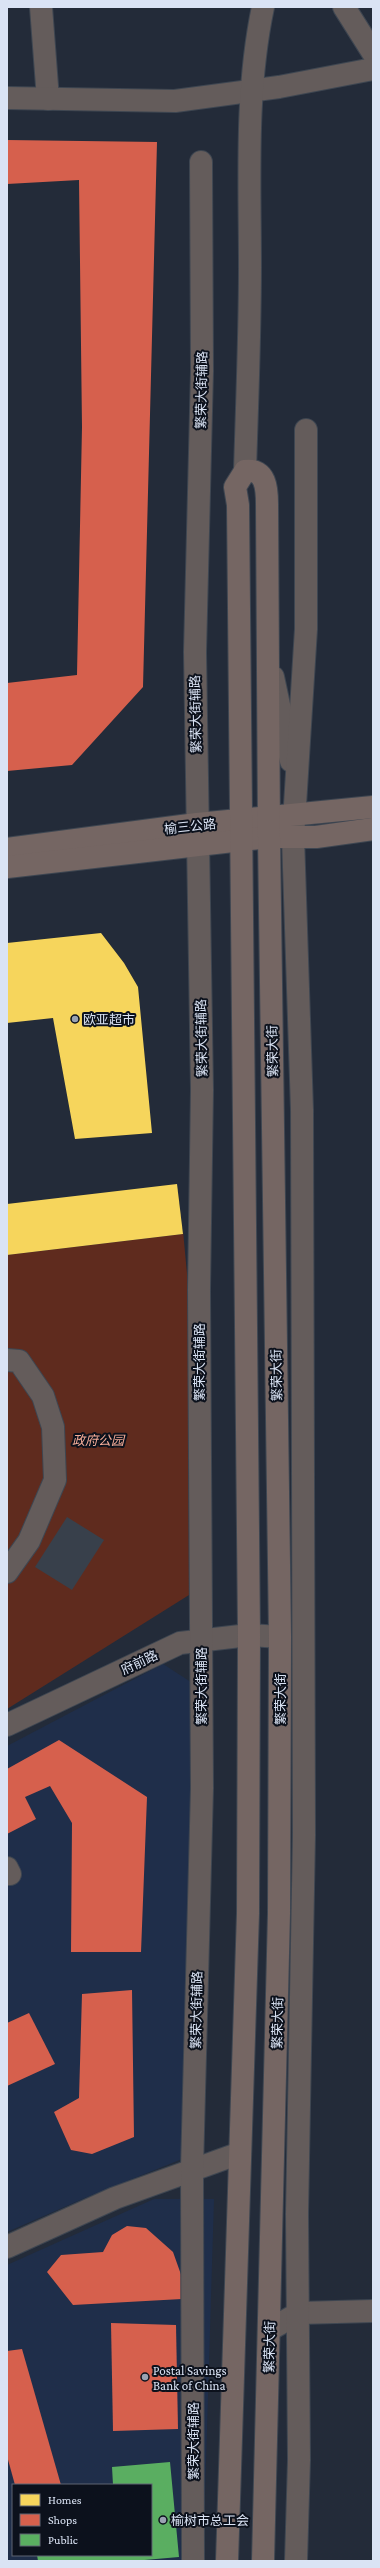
<svg xmlns="http://www.w3.org/2000/svg" width="380" height="2568" viewBox="0 0 380 2568" font-family="'Crimson Pro','Noto Sans SC',serif">
<rect width="100%" height="100%" fill="#232b39"/>
<!-- built -->
<g fill="#1f2e4a" fill-rule="evenodd">
<polygon points="163,1664 197,1686 187,2157 85,2198 7,2232 7,1746"/>
<path d="M154,2199H214L203,2561H7V2265ZM13,2485H151V2555H13Z"/>
</g>
<!-- green -->
<polygon fill="#5f2b1e" points="183,1231 188,1284 189,1595 7,1709 7,1255 183,1234"/>
<!-- homes -->
<g fill="#f6d55c">
<polygon points="101,933 124,963 138,987 152,1133 75,1139 53,1018 7,1023 7,943"/>
<polygon points="177,1184 183,1234 7,1255 7,1204"/>
</g>
<!-- shops -->
<g fill="#d6604d">
<polygon points="7,140 157,142 143,687 72,765 7,771 7,683 77,675 82,427 79,180 7,184"/>
<polygon points="59,1740 147,1797 141,1952 71,1952 72,1823 50,1786 25,1797 36,1819 7,1834 7,1769"/>
<polygon points="132,1990 134,2137 92,2154 71,2150 54,2112 79,2098 82,1994"/>
<polygon points="29,2013 55,2064 7,2086 7,2023"/>
<polygon points="127,2226 146,2228 173,2252 184,2283 182,2299 73,2305 47,2272 61,2255 103,2252 112,2235"/>
<polygon points="111,2323 176,2325 178,2429 113,2431"/>
<polygon points="22,2349 61,2485 15,2485 7,2456 7,2351"/>
</g>
<!-- public -->
<polygon fill="#5aae61" points="170,2462 179,2557 133,2561 38,2561 37,2555 151,2555 151,2485 113,2485 112,2467"/>
<!-- building -->
<polygon fill="#38404b" points="67,1517 104,1540 72,1590 35,1567"/>
<g fill="none" stroke-linecap="round" stroke-linejoin="round">
<defs>
<g id="minor">
<polyline points="41,7 48,99"/>
<polyline points="344,7 373,53"/>
<polyline points="7,98 175,101 279,87 373,69"/>
<path d="M245,471C247,403 250,335 250,267C250,181 245,92 263,7"/>
<polyline points="273,677 291,761"/>
<polyline points="7,1360 19,1361 43,1396 53,1427 55,1480 29,1541 7,1572"/>
<polyline points="7,1725 180,1643 249,1635 280,1637"/>
<polyline points="7,1868 10,1874"/>
<polyline points="7,2247 115,2198 240,2153"/>
<polyline points="269,2330 299,2313 373,2311"/>
<polyline points="193,2561 192,2169 202,1788 199,1290 202,1090 195,652 202,371 201,162"/>
<polyline points="296,2561 299,2460 297,2214 304,1835 302,1110 293,837 306,629 306,430"/>
</g>
<g id="major">
<polyline points="7,849 197,824 373,807"/>
<polyline points="7,867 269,837 316,837 373,829"/>
<path d="M227,2561L248,1913L249,1635L238,505L235,487L245,471C266,468 267,489 267,504L269,837L280,1637L279,1913L263,2561"/>
</g>
</defs>
<!-- minor casing -->
<use href="#minor" stroke="#3e4651" stroke-width="24"/>
<!-- major casing -->
<use href="#major" stroke="#3e4651" stroke-width="24"/>
<!-- minor -->
<use href="#minor" stroke="#645c5b" stroke-width="22"/>
<!-- major -->
<use href="#major" stroke="#756663" stroke-width="22"/>
</g>
<!-- markers -->
<g fill="#9aa3b3" stroke="#0c111c" stroke-width="1.5">
<circle cx="75" cy="1019" r="4"/>
<circle cx="145" cy="2377" r="4"/>
<circle cx="163" cy="2520" r="4"/>
</g>
<g text-anchor="middle" stroke-width="4" stroke-linejoin="round" paint-order="stroke">
<!-- street labels -->
<g font-size="13" fill="#dae3f4" stroke="#0c111c">
<text transform="translate(201 390) rotate(-89)" y="5">繁荣大街辅路</text>
<text transform="translate(195 714) rotate(-91)" y="5">繁荣大街辅路</text>
<text transform="translate(190 826) rotate(-6)" y="5">榆三公路</text>
<text transform="translate(201 1038) rotate(-91)" y="5">繁荣大街辅路</text>
<text transform="translate(272 1051) rotate(-91)" y="5">繁荣大街</text>
<text transform="translate(199 1362) rotate(-90)" y="5">繁荣大街辅路</text>
<text transform="translate(276 1375) rotate(-91)" y="5">繁荣大街</text>
<text transform="translate(139 1662) rotate(-25)" y="5">府前路</text>
<text transform="translate(201 1686) rotate(-90)" y="5">繁荣大街辅路</text>
<text transform="translate(280 1699) rotate(-90)" y="5">繁荣大街</text>
<text transform="translate(196 2010) rotate(-89)" y="5">繁荣大街辅路</text>
<text transform="translate(277 2023) rotate(-89)" y="5">繁荣大街</text>
<text transform="translate(269 2347) rotate(-89)" y="5">繁荣大街</text>
<text transform="translate(193 2441) rotate(-90)" y="5">繁荣大街辅路</text>
</g>
<!-- poi labels -->
<g font-size="13" fill="#dae3f4" stroke="#0c111c" text-anchor="start">
<text x="83" y="1024">欧亚超市</text>
<text x="153" y="2375">Postal Savings<tspan x="153" dy="15">Bank of China</tspan></text>
<text x="171" y="2525">榆树市总工会</text>
</g>
<!-- park labels -->
<g font-size="13" font-style="italic" fill="#f4ac98" stroke="#0c111c">
<text x="98" y="1445">政府公园</text>
</g>
</g>
<!-- border -->
<rect width="380" height="2568" fill="none" stroke="#dae3f4" stroke-width="16"/>
<!-- legend -->
<rect x="12" y="2484" width="140" height="72" fill="#0c111c" stroke="#5e6572"/>
<rect x="20" y="2494" width="20" height="12" fill="#f6d55c" stroke="#5e6572"/>
<text x="48" y="2504" font-size="12" fill="#dae3f4">Homes</text>
<rect x="20" y="2514" width="20" height="12" fill="#d6604d" stroke="#5e6572"/>
<text x="48" y="2524" font-size="12" fill="#dae3f4">Shops</text>
<rect x="20" y="2534" width="20" height="12" fill="#5aae61" stroke="#5e6572"/>
<text x="48" y="2544" font-size="12" fill="#dae3f4">Public</text>
</svg>
